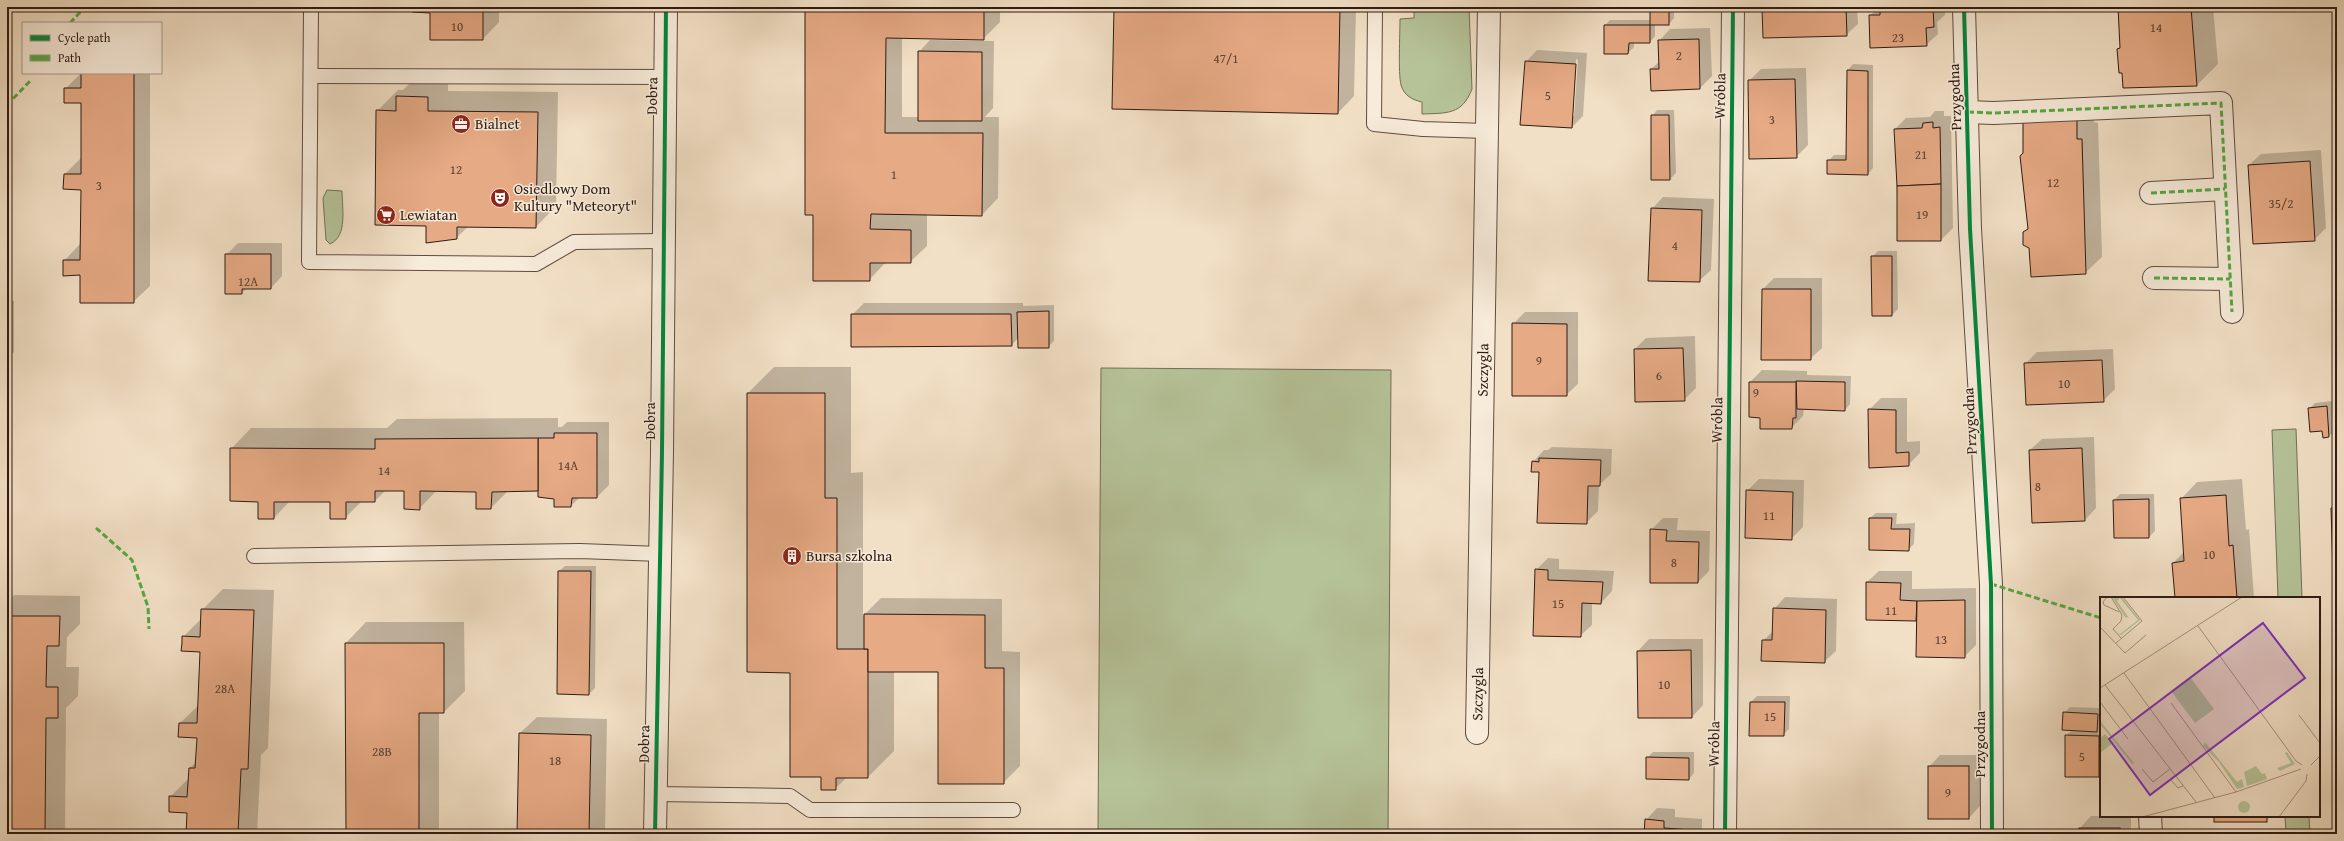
<svg xmlns="http://www.w3.org/2000/svg" width="2344" height="841" viewBox="0 0 2344 841" font-family="'Gentium Book Plus',serif">
<rect width="100%" height="100%" fill="#f2e0c6"/>
<filter id="stains"><feTurbulence type="fractalNoise" baseFrequency=".005" numOctaves="4"/><feColorMatrix values="0 0 0 0 .2 0 0 0 0 .09 0 0 0 0 .02 0 0 0 .5 -.17"/></filter>
<radialGradient id="worn" r=".72"><stop offset=".6" stop-color="#630" stop-opacity="0"/><stop offset="1" stop-color="#630" stop-opacity=".3"/></radialGradient>
<!-- green -->
<g fill="#b6c399" stroke="#726f56">
<path d="M1414,7H1469L1472,89C1462,115 1447,113 1422,114V102C1413,100 1404,96 1401,85C1398,72 1400,35 1400,19L1414,18Z"/>
<path d="M327,190L342,191C342,208 348,236 330,244L326,240L323,198Z"/>
<polygon points="1101,368 1391,370 1388,834 1098,834"/>
<polygon points="2296,429 2302,598 2278,598 2272,430"/>
<polygon points="2333,779 2337,779 2337,834 2334,834"/>
<polygon points="2285,816 2309,816 2310,834 2286,834"/>
</g>
<!-- shadow -->
<g fill="#0003" fill-rule="evenodd">
<polygon points="413,7 499,7 499,22 483,39 431,12"/>
<polygon points="806,7 1000,7 1000,22 983,39 902,37 902,117 919,117 919,52 930,40 994,41 993,108 985,117 999,117 998,198 982,215 927,214 927,246 910,262 886,262 869,280 814,214"/>
<polygon points="1115,7 1356,7 1354,96 1338,113"/>
<polygon points="1651,7 1674,7 1674,18 1669,24 1655,24 1655,36 1650,42 1634,42 1634,47 1628,53 1605,25 1610,20 1651,20"/>
<polygon points="1764,7 1857,7 1858,24 1846,35 1763,8"/>
<polygon points="1879,7 1944,7 1945,15 1937,22 1938,34 1926,45 1870,16"/>
<polygon points="2119,7 2213,7 2218,64 2197,85 2123,72 2118,49 2121,46"/>
<polygon points="1710,28 1712,76 1700,88 1652,90 1651,69 1660,61 1659,41 1670,29"/>
<path d="M1537,50L1587,53L1583,116L1572,127L1526,62ZM1576,59L1578,60L1574,116H1572Z"/>
<polygon points="1853,64 1873,65 1873,168 1868,174 1828,161 1834,155 1847,155 1848,70"/>
<polygon points="1806,68 1808,145 1796,157 1749,81 1761,69"/>
<polygon points="81,73 150,73 150,286 133,302 81,274 64,261 80,244 82,189 65,174 81,158 82,102 65,89"/>
<polygon points="418,75 448,77 448,91 558,92 556,206 536,227 469,226 456,238 377,111 398,90 403,90"/>
<polygon points="2093,102 2094,122 2098,123 2102,257 2085,273 2030,247 2024,233 2029,227 2021,157"/>
<polygon points="1657,110 1674,110 1676,173 1670,179 1652,116"/>
<polygon points="1935,111 1944,111 1944,116 1951,116 1953,228 1941,240 1898,240 1895,129 1906,118 1930,117"/>
<polygon points="2321,150 2326,228 2314,240 2249,165 2261,154"/>
<polygon points="1663,197 1714,199 1711,270 1699,281 1652,209"/>
<polygon points="238,243 282,243 282,276 271,288 247,288 242,293 226,293 226,255"/>
<polygon points="1878,251 1897,251 1898,309 1892,315 1872,257"/>
<polygon points="1774,278 1822,278 1822,348 1810,359 1763,289"/>
<polygon points="7,301 14,301 14,352 7,359"/>
<polygon points="864,303 1023,303 1023,306 1054,305 1054,341 1048,347 1018,338 1012,345 852,315"/>
<polygon points="1525,312 1578,312 1578,384 1566,395 1513,324"/>
<polygon points="1695,336 1696,388 1684,400 1635,349 1646,338"/>
<polygon points="2113,349 2115,389 2103,401 2025,364 2037,352"/>
<polygon points="774,367 851,367 851,473 863,472 863,616 881,598 1002,599 1002,651 1020,652 1020,766 1003,783 939,671 894,671 894,751 868,777 847,777 835,789 822,776 791,672 748,393"/>
<polygon points="1762,370 1807,371 1807,375 1851,376 1850,404 1845,410 1804,409 1803,416 1791,428 1761,417 1750,382"/>
<polygon points="1881,398 1907,398 1907,442 1920,441 1920,453 1908,465 1870,467 1869,410"/>
<polygon points="2332,401 2335,431 2329,436 2323,437 2323,430 2309,409 2315,403"/>
<polygon points="558,418 558,427 562,427 567,422 609,422 609,485 597,497 580,497 571,506 539,490 508,491 491,508 477,491 437,490 419,509 405,490 386,490 375,501 362,501 345,518 331,501 290,501 274,518 259,501 231,449 251,428 387,428 397,419"/>
<polygon points="2094,437 2096,508 2085,520 2030,450 2042,439"/>
<polygon points="1552,447 1612,449 1611,474 1599,485 1598,511 1586,523 1533,462 1544,450 1548,450"/>
<polygon points="1759,479 1804,480 1803,527 1791,539 1747,491"/>
<polygon points="2242,479 2246,530 2249,529 2254,598 2176,598 2173,563 2185,551 2181,499 2197,482"/>
<polygon points="2120,494 2154,494 2155,531 2149,537 2114,500"/>
<polygon points="2337,503 2337,636 2332,508"/>
<polygon points="1876,513 1897,513 1896,524 1915,523 1914,544 1908,550 1870,518"/>
<polygon points="1663,518 1678,518 1677,530 1710,531 1709,571 1698,582 1651,530"/>
<polygon points="1548,558 1559,559 1559,569 1614,571 1612,591 1601,603 1592,602 1592,625 1580,636 1536,570"/>
<polygon points="565,566 596,566 595,688 589,694 559,571"/>
<polygon points="1879,571 1912,571 1912,589 1976,588 1976,645 1964,657 1917,620 1867,619 1867,582"/>
<polygon points="223,589 274,590 268,748 261,755 257,834 187,834 188,812 170,797 189,778 190,768 197,761 198,737 180,723 199,705 201,651 183,637 202,618 202,610"/>
<polygon points="14,595 80,596 80,624 67,637 66,667 79,667 78,696 66,708 65,834 7,834 7,603"/>
<polygon points="1785,597 1837,599 1836,651 1824,662 1763,641 1773,631 1774,609"/>
<polygon points="366,622 464,622 465,691 444,712 439,712 439,834 347,834 346,643"/>
<polygon points="1649,639 1703,639 1703,705 1692,717 1639,717 1638,651"/>
<polygon points="1757,696 1790,696 1789,729 1783,735 1751,702"/>
<polygon points="2070,707 2101,708 2101,774 2099,776 2066,736 2072,730 2064,713"/>
<polygon points="537,717 607,719 605,834 518,834 520,733"/>
<polygon points="1653,752 1694,752 1694,773 1689,779 1647,758"/>
<polygon points="1940,755 1980,755 1980,806 1969,818 1929,767"/>
<polygon points="1657,808 1675,809 1675,817 1702,819 1702,834 1645,834 1646,820"/>
<polygon points="2091,816 2131,816 2131,834 2080,834 2080,828"/>
<polygon points="2215,816 2271,816 2266,821"/>
<polygon points="1809,831 1809,834 1784,834 1786,832"/>
</g>
<!-- building -->
<g fill="#e6aa85" stroke="#2e1b13">
<polygon points="412,7 483,7 483,40 430,40 430,13 412,12"/>
<polygon points="805,7 984,7 984,40 886,38 885,133 983,133 982,216 871,214 870,229 911,230 911,263 870,263 870,281 813,281 813,215 805,215"/>
<polygon points="1114,7 1340,7 1338,114 1112,109"/>
<rect x="1650" y="7" width="19" height="18"/>
<polygon points="1771,7 1846,7 1847,36 1763,38 1762,8"/>
<polygon points="1880,7 1933,7 1934,27 1926,28 1927,46 1870,48 1869,15 1880,15"/>
<polygon points="2118,7 2191,7 2197,86 2123,88 2122,73 2119,73 2117,49 2120,48"/>
<polygon points="2278,7 2314,7 2278,10"/>
<polygon points="1604,25 1650,25 1650,43 1629,43 1628,54 1604,54"/>
<polygon points="1699,39 1700,89 1651,91 1650,69 1659,69 1658,40"/>
<polygon points="918,51 982,52 982,121 918,121"/>
<polygon points="1525,61 1576,64 1572,128 1520,125"/>
<polygon points="1847,70 1868,71 1868,175 1827,174 1827,160 1846,160"/>
<polygon points="81,73 134,73 134,303 80,303 80,275 63,276 63,260 80,260 81,190 63,189 64,174 81,174 81,103 64,103 64,88 81,88"/>
<polygon points="1795,79 1797,158 1749,159 1748,80"/>
<polygon points="396,96 428,97 428,111 538,112 536,228 457,227 457,239 426,243 426,226 375,225 376,110 396,111"/>
<polygon points="1651,115 1669,115 1670,180 1651,180"/>
<polygon points="2077,118 2077,139 2082,139 2086,274 2031,277 2029,248 2023,245 2023,232 2028,229 2020,156 2023,153 2023,121"/>
<polygon points="1933,122 1933,128 1940,127 1941,184 1897,186 1894,129 1922,128 1923,123"/>
<polygon points="2310,161 2315,241 2253,244 2248,165"/>
<polygon points="1941,184 1941,241 1897,241 1897,186"/>
<polygon points="1651,208 1702,210 1700,282 1648,281"/>
<polygon points="225,254 271,254 271,289 242,289 242,294 225,294"/>
<polygon points="1871,256 1892,256 1892,316 1872,316"/>
<polygon points="1762,289 1811,289 1811,360 1761,360"/>
<polygon points="1049,311 1049,348 1018,348 1017,312"/>
<polygon points="851,314 1011,314 1012,346 851,347"/>
<polygon points="1512,323 1567,324 1567,396 1512,396"/>
<polygon points="1683,348 1685,401 1635,402 1634,349"/>
<polygon points="2102,360 2104,402 2026,405 2024,363"/>
<polygon points="1796,381 1845,382 1845,411 1797,409"/>
<polygon points="1749,382 1796,382 1796,418 1793,418 1792,429 1760,429 1760,418 1749,417"/>
<polygon points="747,393 825,393 825,498 837,498 837,649 868,649 868,778 836,778 836,790 821,790 821,777 790,777 790,673 747,672"/>
<polygon points="2327,406 2329,437 2323,438 2322,431 2310,432 2308,408"/>
<polygon points="1868,409 1896,410 1896,453 1909,452 1909,466 1869,468"/>
<polygon points="554,433 597,433 597,498 572,498 571,507 554,507 554,499 538,497 538,438 554,438"/>
<polygon points="538,438 538,491 492,492 491,509 476,509 476,492 420,491 420,510 404,509 404,491 375,491 375,502 346,502 346,519 330,519 330,502 274,502 274,519 258,519 258,502 230,501 230,448 375,449 375,439"/>
<polygon points="2082,448 2085,521 2032,523 2029,450"/>
<polygon points="1539,458 1601,460 1600,486 1588,486 1587,524 1537,523 1539,472 1531,472 1532,461 1539,462"/>
<polygon points="1746,490 1793,492 1792,540 1745,538"/>
<polygon points="2226,495 2229,546 2233,545 2237,598 2175,598 2172,563 2184,561 2180,498"/>
<polygon points="2149,499 2149,538 2114,538 2113,500"/>
<polygon points="2337,507 2337,637 2335,637 2331,508"/>
<polygon points="1869,518 1892,518 1891,529 1910,529 1909,551 1869,550"/>
<polygon points="1650,529 1667,530 1666,541 1699,542 1698,583 1650,583"/>
<polygon points="1535,569 1548,570 1548,580 1603,582 1601,604 1582,603 1581,637 1533,636"/>
<polygon points="558,571 591,571 589,695 557,694"/>
<polygon points="1866,582 1901,583 1900,600 1917,601 1916,621 1866,620"/>
<polygon points="1965,600 1965,658 1916,657 1917,601"/>
<polygon points="1773,608 1826,610 1825,663 1761,661 1762,640 1772,640"/>
<polygon points="201,609 254,610 248,769 241,769 238,834 186,834 187,813 169,812 169,796 187,797 189,768 195,768 197,738 178,737 179,723 197,723 200,652 181,651 182,643 182,636 200,637"/>
<polygon points="864,614 985,615 985,668 1004,668 1004,784 938,784 938,672 868,672 868,649 864,649"/>
<polygon points="7,616 60,616 59,646 47,646 46,687 58,687 58,718 46,718 45,834 7,834"/>
<polygon points="345,643 444,643 444,713 419,713 419,834 346,834"/>
<polygon points="1691,650 1692,718 1638,718 1637,651"/>
<polygon points="1750,702 1785,702 1784,736 1749,736"/>
<polygon points="2063,712 2098,714 2097,732 2062,730"/>
<polygon points="519,733 591,735 589,834 517,834"/>
<polygon points="2065,735 2099,736 2099,777 2065,777"/>
<polygon points="1646,757 1689,758 1689,780 1646,779"/>
<rect x="1928" y="766" width="41" height="53"/>
<rect x="2214" y="816" width="53" height="6"/>
<polygon points="1645,819 1664,821 1664,828 1691,830 1691,834 1644,834"/>
<rect x="2079" y="828" width="41" height="6"/>
</g>
<g fill="none" stroke-linecap="round" stroke-linejoin="round">
<defs>
<g id="lane">
<polyline points="311,7 309,262 536,264 574,242 664,241"/>
<polyline points="1375,7 1374,124 1423,129 1487,131"/>
<polyline points="311,76 665,77"/>
<polyline points="254,556 580,551 660,554"/>
<polyline points="655,794 790,796 810,810 1013,810"/>
</g>
<g id="street">
<polyline points="1964,7 1970,229 1991,584 1992,834"/>
<polyline points="1968,112 1993,113 2221,103 2232,312"/>
<polyline points="2151,193 2225,189"/>
<polyline points="2154,278 2230,279"/>
<path id="s1" d="M1477,733L1489,7"/>
<polyline points="2150,816 2151,834"/>
<polyline points="655,834 662,452 666,7"/>
<polyline points="1725,834 1733,7"/>
</g>
</defs>
<!-- lane casing -->
<use href="#lane" stroke="#5f4c40" stroke-width="16"/>
<!-- street casing -->
<use href="#street" stroke="#5f4c40" stroke-width="24"/>
<!-- lane -->
<use href="#lane" stroke="#f7ebda" stroke-width="14"/>
<!-- street -->
<use href="#street" stroke="#f7ebda" stroke-width="22"/>
<!-- quiet -->
<g stroke="#54a942" stroke-width="3" stroke-dasharray="6 3" stroke-linecap="butt">
<polyline points="70,23 85,7"/>
<polyline points="7,105 30,81"/>
<polyline points="1968,112 1993,113 2221,103 2232,312"/>
<polyline points="2151,193 2225,189"/>
<polyline points="2154,278 2230,279"/>
<polyline points="96,528 132,560 148,607 149,629"/>
<polyline points="1991,584 2101,618"/>
</g>
<defs>
<g id="cycleway">
<polyline points="1964,7 1970,229 1991,584 1992,834"/>
<polyline points="655,834 662,452 666,7"/>
<polyline points="1725,834 1733,7"/>
</g>
</defs>
<!-- cycleway casing -->
<use href="#cycleway" stroke="#f7ebda" stroke-width="6"/>
<!-- cycleway -->
<use href="#cycleway" stroke="#00873e" stroke-width="4"/>
</g>
<!-- icons -->
<defs>
<symbol id="office-disc" viewBox="-11 -11 22 22"><circle r="9.5" fill="#8f2418" stroke="#f7ebda"/><path d="M-6-3h4V-5.5h4V-3h4V5H-6ZM-1-4.5V-3h2v-1.5ZM-6 0V1H6V0Z" fill="#fff"/></symbol>
<symbol id="theatre-disc" viewBox="-11 -11 22 22"><circle r="9.5" fill="#8f2418" stroke="#f7ebda"/><path d="M-5-5.5Q0-4 5-5.5V0Q5 5 0 6Q-5 5-5 0ZM-3.3-2.5H-1v1.5H-3.3ZM1-2.5H3.3v1.5H1ZM-2.8 1Q0 5.5 2.8 1Z" fill="#fff"/></symbol>
<symbol id="supermarket-disc" viewBox="-11 -11 22 22"><circle r="9.5" fill="#8f2418" stroke="#f7ebda"/><path d="M-6-5.5h2.5l.6 2H6L4.5 2H-2.5L-4.4-4H-6ZM-1.5 3.2a1.3 1.3 0 1 0 .1 0ZM3 3.2a1.3 1.3 0 1 0 .1 0Z" fill="#fff"/></symbol>
<symbol id="building-disc" viewBox="-11 -11 22 22"><circle r="9.5" fill="#8f2418" stroke="#f7ebda"/><path d="M-4-6H4V6H1V3H-1V6H-4ZM-2.5-4.3h1.7v1.8h-1.7ZM.8-4.3h1.7v1.8H.8ZM-2.5-1h1.7V.8h-1.7ZM.8-1h1.7V.8H.8Z" fill="#fff"/></symbol>
</defs>
<g fill-rule="evenodd">
<use href="#office-disc" x="450" y="113" width="22" height="22"/>
<use href="#theatre-disc" x="489" y="187" width="22" height="22"/>
<use href="#supermarket-disc" x="375" y="204" width="22" height="22"/>
<use href="#building-disc" x="781" y="545" width="22" height="22"/>
</g>
<g text-anchor="middle" stroke-width="3" stroke-linejoin="round" paint-order="stroke">
<!-- number labels -->
<g font-size="13" fill="#5c3f30">
<text x="457" y="31">10</text>
<text x="2156" y="32">14</text>
<text x="1898" y="42">23</text>
<text x="1679" y="60">2</text>
<text x="1226" y="63">47/1</text>
<text x="1548" y="100">5</text>
<text x="1772" y="124">3</text>
<text x="1921" y="159">21</text>
<text x="456" y="174">12</text>
<text x="894" y="179">1</text>
<text x="2053" y="187">12</text>
<text x="99" y="190">3</text>
<text x="2281" y="208">35/2</text>
<text x="1922" y="219">19</text>
<text x="1675" y="250">4</text>
<text x="248" y="286">12A</text>
<text x="1539" y="365">9</text>
<text x="1659" y="380">6</text>
<text x="2064" y="388">10</text>
<text x="1756" y="397">9</text>
<text x="568" y="470">14A</text>
<text x="384" y="475">14</text>
<text x="2038" y="491">8</text>
<text x="1769" y="520">11</text>
<text x="2209" y="559">10</text>
<text x="1674" y="567">8</text>
<text x="1558" y="608">15</text>
<text x="1891" y="615">11</text>
<text x="1941" y="644">13</text>
<text x="1664" y="689">10</text>
<text x="225" y="693">28A</text>
<text x="1770" y="721">15</text>
<text x="382" y="756">28B</text>
<text x="2082" y="761">5</text>
<text x="555" y="765">18</text>
<text x="1948" y="797">9</text>
</g>
<!-- street labels -->
<g font-size="15" fill="#2e1b13" stroke="#f7ebda">
<text transform="translate(652 96) rotate(-89)" y="5">Dobra</text>
<text transform="translate(1720 96) rotate(-89)" y="5">Wróbla</text>
<text transform="translate(1955 97) rotate(-92)" y="5">Przygodna</text>
<text dy="5" stroke="none"><textPath href="#s1" startOffset="363">Szczygla</textPath></text>
<text transform="translate(1717 420) rotate(-89)" y="5">Wróbla</text>
<text transform="translate(650 421) rotate(-90)" y="5">Dobra</text>
<text transform="translate(1970 421) rotate(-93)" y="5">Przygodna</text>
<text dy="5" stroke="none"><textPath href="#s1" startOffset="39">Szczygla</textPath></text>
<text transform="translate(644 744) rotate(-89)" y="5">Dobra</text>
<text transform="translate(1714 744) rotate(-89)" y="5">Wróbla</text>
<text transform="translate(1980 744) rotate(-90)" y="5">Przygodna</text>
</g>
<!-- poi labels -->
<g font-size="15" fill="#2e1b13" stroke="#f7ebda" text-anchor="start">
<text x="475" y="129">Bialnet</text>
<text x="514" y="194">Osiedlowy Dom<tspan x="514" dy="17">Kultury "Meteoryt"</tspan></text>
<text x="400" y="220">Lewiatan</text>
<text x="806" y="561">Bursa szkolna</text>
</g>
</g>
<!-- overview -->
<g transform="translate(2100 597)">
<rect width="220" height="220" fill="#f2e0c6"/>
<path d="M12,0H22L40,23L21,38L19,37L18,36L20,37L38,23L20,1L17,4L29,21L25,20ZM90,80L114,112L95,126L71,94ZM1,125L34,166L32,167L0,127ZM5,137L13,146L0,156V141ZM105,145L137,185L142,182L144,190L137,192L119,165L103,149ZM187,155L195,167L180,174L177,171L191,166L185,156ZM156,169L162,177L165,176L167,182L147,189L144,175ZM138 210a6 6 0 1 1 12 0a6 6 0 1 1-12 0Z" fill="#b6c399"/>
<path fill="none" stroke="#a4917e" stroke-width="1" d="M7,0L3,5L4,8L19,15M11,0L22,18L21,24L13,32L21,41M98,29L196,164L202,168M0,30L25,56L46,38M16,46L42,24L23,0M24,76L115,201M5,88L96,205M0,91L142,0M0,105L28,142M71,106L136,195M199,118L220,146M211,168L220,159M42,172L53,185L70,172M70,182L78,191L83,189M42,220L136,195L201,172M179,220L206,184L207,177"/>
<path fill="#7b2cbf" fill-opacity="0.15" stroke="#7b2cbf" stroke-width="2" d="M163,26L205,81L50,198L9,142Z"/>
<rect width="220" height="220" fill="none" stroke="#2e1b13" stroke-width="2"/>
</g>
<!-- margin -->
<rect width="2344" height="841" fill="none" stroke="#f2e0c6" stroke-width="24"/>
<rect x="8" y="8" width="2328" height="825" fill="none" stroke="#2e1b13" stroke-width="2"/>
<rect x="12" y="12" width="2320" height="817" fill="none" stroke="#2e1b13"/>
<!-- legend -->
<rect x="22" y="22" width="140" height="52" fill="#f7ebda" stroke="#a7988a"/>
<rect x="30" y="35" width="20" height="6" fill="#00873e" stroke="#a7988a"/>
<text x="58" y="42" font-size="12" fill="#2e1b13">Cycle path</text>
<rect x="30" y="55" width="20" height="6" fill="#54a942" stroke="#a7988a"/>
<text x="58" y="62" font-size="12" fill="#2e1b13">Path</text>
<rect width="100%" height="100%" filter="url(#stains)"/>
<rect width="100%" height="100%" fill="url(#worn)"/>
</svg>
